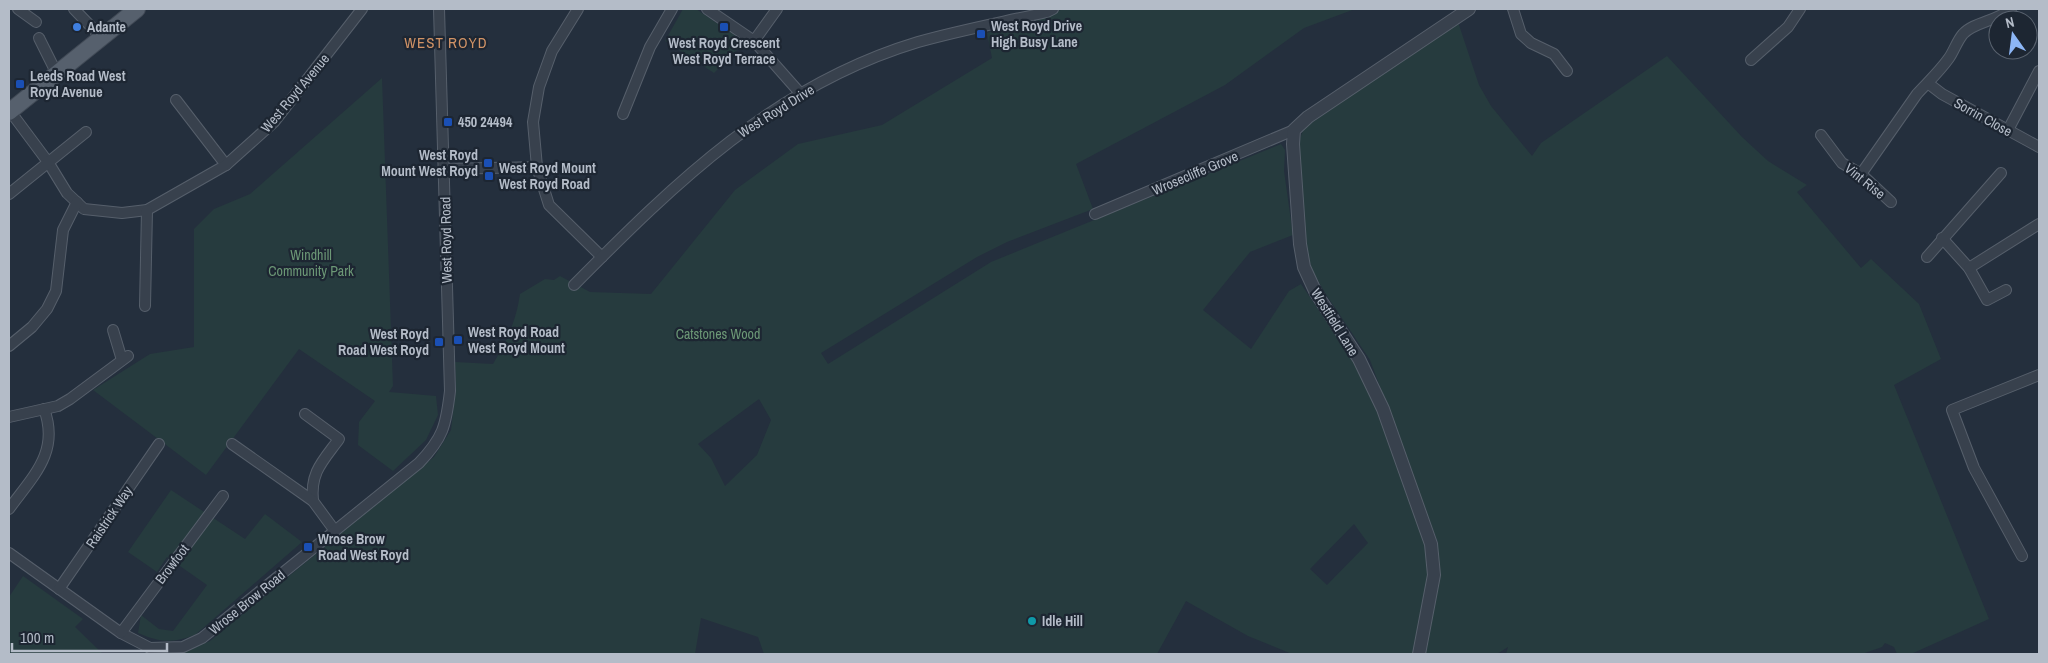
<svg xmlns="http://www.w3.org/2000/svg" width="2048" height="663" viewBox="0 0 2048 663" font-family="'Archivo Narrow',sans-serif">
<rect width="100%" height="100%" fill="#242f3d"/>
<!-- green -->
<g fill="#263b3e" fill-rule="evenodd">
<polygon points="683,9 696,9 745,42 714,73 665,41"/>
<path d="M1064,9H1355L1304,28L1225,85L1076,164L1093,209L1007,242L977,257L821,353L828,364L991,262L1281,144L1285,150L1284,171L1293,235L1250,252L1203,310L1251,349L1289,291L1301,284L1343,346L1348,348L1374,402L1419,522L1430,564L1414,654H1292L1248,636L1186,601L1157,654H764L758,637L701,618L695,654H181L210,641L434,457L451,430L456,386L455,362L493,364C507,341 516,321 520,294L545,279L554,280L560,276L590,292L651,294L735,190L798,144L882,125L992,58L987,33ZM759,399L771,420L757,455L725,486L711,458L698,444ZM1354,524L1368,543L1327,585L1310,569Z"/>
<polygon points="1458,22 1479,85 1491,106 1532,156 1541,143 1667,56 1742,137 1768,161 1807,185 1797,192 1861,268 1871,259 1919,304 1941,359 1894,385 1989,619 1911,654 1897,654 1894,647 1885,643 1882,647 1862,654 1506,654 1508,647 1497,654 1422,654 1438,565 1438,543 1370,360 1325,293 1312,270 1305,244 1299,141 1304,128"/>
<polygon points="382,78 393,386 389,392 436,396 438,415 426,440 393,471 358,445 359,422 375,401 299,349 206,475 93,390 150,354 194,347 194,229 214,209 250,194"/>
<path d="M171,490L245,539L265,514L302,542L195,635C172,643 161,643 138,633L141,615L159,629L173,631L207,585L167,557L157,572L128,552Z"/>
<polygon points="23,576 83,619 75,627 103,654 9,654 9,597"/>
</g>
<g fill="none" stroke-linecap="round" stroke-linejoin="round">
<defs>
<g id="minor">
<polyline points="18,9 36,22"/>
<polyline points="74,9 102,38"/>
<polyline points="578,9 552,51 539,87 533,122 537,167 549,205 602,257"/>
<polyline points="707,9 754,41 800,93"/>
<polyline points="1513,9 1521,34 1531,43 1554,54 1567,71"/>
<polyline points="39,38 57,74"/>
<polyline points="754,41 777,9"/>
<polyline points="1751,60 1788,27 1800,9"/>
<polyline points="1929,84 1942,94 2039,147"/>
<polyline points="176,100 226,165"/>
<polyline points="10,111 48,162 67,193 84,209 122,213 147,210 226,165 274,122 362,9"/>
<polyline points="623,114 650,47 672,9"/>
<polyline points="2008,130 2039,71"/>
<polyline points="1821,135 1842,163 1861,174 1891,202"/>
<polyline points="445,169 537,167"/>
<path d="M1861,174L1917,94C1928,82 1939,72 1949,58C1954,51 1957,41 1963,34C1974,22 1997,21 2011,9"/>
<polyline points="9,194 86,132"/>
<polyline points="1095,214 1294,130"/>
<polyline points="1942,238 1969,268 1987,300 2006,290"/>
<polyline points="1927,257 2001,173"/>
<polyline points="1969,268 2039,224"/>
<path d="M574,285C676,182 775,85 918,42C960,30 1004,22 1047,12L1053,9"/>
<polyline points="145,306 147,210"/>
<polyline points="113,330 122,360"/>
<polyline points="9,346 32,327 47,309 56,291 63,230 77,202"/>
<path d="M305,414L339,439C323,461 310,472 313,501"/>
<polyline points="9,417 58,406 70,399 128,356"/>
<polyline points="232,444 313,501 335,531"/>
<path d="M9,509C33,476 60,452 44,409"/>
<path d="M9,553L121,633L150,648L183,647L202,638L419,463C443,438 446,426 450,391L439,9"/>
<polyline points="2022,556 1974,468 1952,410 2039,375"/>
<polyline points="59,589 159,444"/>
<polyline points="121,633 223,496"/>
</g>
<polyline id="tertiary" points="1419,654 1434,575 1431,544 1383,409 1359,359 1316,293 1304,267 1300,244 1293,144 1294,130 1308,117 1469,9"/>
<polyline id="primary" points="9,112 137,9"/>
</defs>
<!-- minor casing -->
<use href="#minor" stroke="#565f6b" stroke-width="12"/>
<!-- tertiary casing -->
<use href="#tertiary" stroke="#565f6b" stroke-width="14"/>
<!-- primary casing -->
<use href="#primary" stroke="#414a56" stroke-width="18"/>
<!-- minor -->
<use href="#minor" stroke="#38414d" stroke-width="10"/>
<!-- tertiary -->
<use href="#tertiary" stroke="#38414d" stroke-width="12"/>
<!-- primary -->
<use href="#primary" stroke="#56606d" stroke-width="16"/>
</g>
<!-- markers -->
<circle fill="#3f7fe0" stroke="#1d2632" stroke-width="2" cx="77" cy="27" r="5"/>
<g fill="#1a4fb4" stroke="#1d2632" stroke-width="2">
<rect x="719" y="22" width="10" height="10" rx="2.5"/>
<rect x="976" y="29" width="10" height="10" rx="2.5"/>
<rect x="15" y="79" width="10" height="10" rx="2.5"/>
<rect x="443" y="117" width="10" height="10" rx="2.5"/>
<rect x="483" y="158" width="10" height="10" rx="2.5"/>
<rect x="484" y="171" width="10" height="10" rx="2.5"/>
<rect x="453" y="335" width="10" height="10" rx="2.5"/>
<rect x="434" y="337" width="10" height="10" rx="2.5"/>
<rect x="303" y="542" width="10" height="10" rx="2.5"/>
</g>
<circle fill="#0f9aa8" stroke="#1d2632" stroke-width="2" cx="1032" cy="621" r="5"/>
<g text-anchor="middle" stroke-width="4.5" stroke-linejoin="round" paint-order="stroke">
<!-- poi labels -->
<g font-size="14" font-weight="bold" fill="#b4bcc8" stroke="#1d2632" text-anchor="start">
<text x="991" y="31">West Royd Drive<tspan x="991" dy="16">High Busy Lane</tspan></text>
<text x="87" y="32">Adante</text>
<text x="724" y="48" text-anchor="middle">West Royd Crescent<tspan x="724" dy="16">West Royd Terrace</tspan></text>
<text x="30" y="81">Leeds Road West<tspan x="30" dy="16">Royd Avenue</tspan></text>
<text x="458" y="127">450 24494</text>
<text x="478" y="160" text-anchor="end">West Royd<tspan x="478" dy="16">Mount West Royd</tspan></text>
<text x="499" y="173">West Royd Mount<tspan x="499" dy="16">West Royd Road</tspan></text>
<text x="468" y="337">West Royd Road<tspan x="468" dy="16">West Royd Mount</tspan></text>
<text x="429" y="339" text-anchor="end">West Royd<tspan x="429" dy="16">Road West Royd</tspan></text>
<text x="318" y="544">Wrose Brow<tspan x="318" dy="16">Road West Royd</tspan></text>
<text x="1042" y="626">Idle Hill</text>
</g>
<!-- street labels -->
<g font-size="14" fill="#b4bcc8" stroke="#1d2632">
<text transform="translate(295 93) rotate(-50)" y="5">West Royd Avenue</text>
<text transform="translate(776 111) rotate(-32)" y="5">West Royd Drive</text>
<text transform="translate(1983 117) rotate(29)" y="5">Sorrin Close</text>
<text transform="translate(1195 173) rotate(-23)" y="5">Wrosecliffe Grove</text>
<text transform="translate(1865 181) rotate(39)" y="5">Vint Rise</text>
<text transform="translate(446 240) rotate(-91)" y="5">West Royd Road</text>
<text transform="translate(1335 322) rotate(58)" y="5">Westfield Lane</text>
<text transform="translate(109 517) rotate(-56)" y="5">Raistrick Way</text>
<text transform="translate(172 564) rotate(-53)" y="5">Browfoot</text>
<text transform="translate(247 602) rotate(-39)" y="5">Wrose Brow Road</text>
</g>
<!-- park labels -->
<g font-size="14" fill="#6c9876" stroke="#1d2632">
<text x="311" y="260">Windhill<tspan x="311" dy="16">Community Park</tspan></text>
<text x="718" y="339">Catstones Wood</text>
</g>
<!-- neighbourhood labels -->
<g font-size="15" letter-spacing="1" fill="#d19366" stroke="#1d2632">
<text x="446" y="48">WEST ROYD</text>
</g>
</g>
<!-- border -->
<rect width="2048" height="663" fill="none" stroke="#b4bcc8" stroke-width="20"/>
<!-- north arrow -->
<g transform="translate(2013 35) rotate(346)"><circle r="24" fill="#1d2632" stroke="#59626e"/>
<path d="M0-4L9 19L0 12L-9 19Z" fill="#8db6f5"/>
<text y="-8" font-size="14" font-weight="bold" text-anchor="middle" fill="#b4bcc8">N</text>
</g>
<!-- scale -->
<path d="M12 643v8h155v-8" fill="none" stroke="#b4bcc8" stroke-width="2.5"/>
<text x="20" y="643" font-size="15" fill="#b4bcc8" stroke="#1d2632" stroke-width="4" paint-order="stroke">100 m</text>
</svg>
